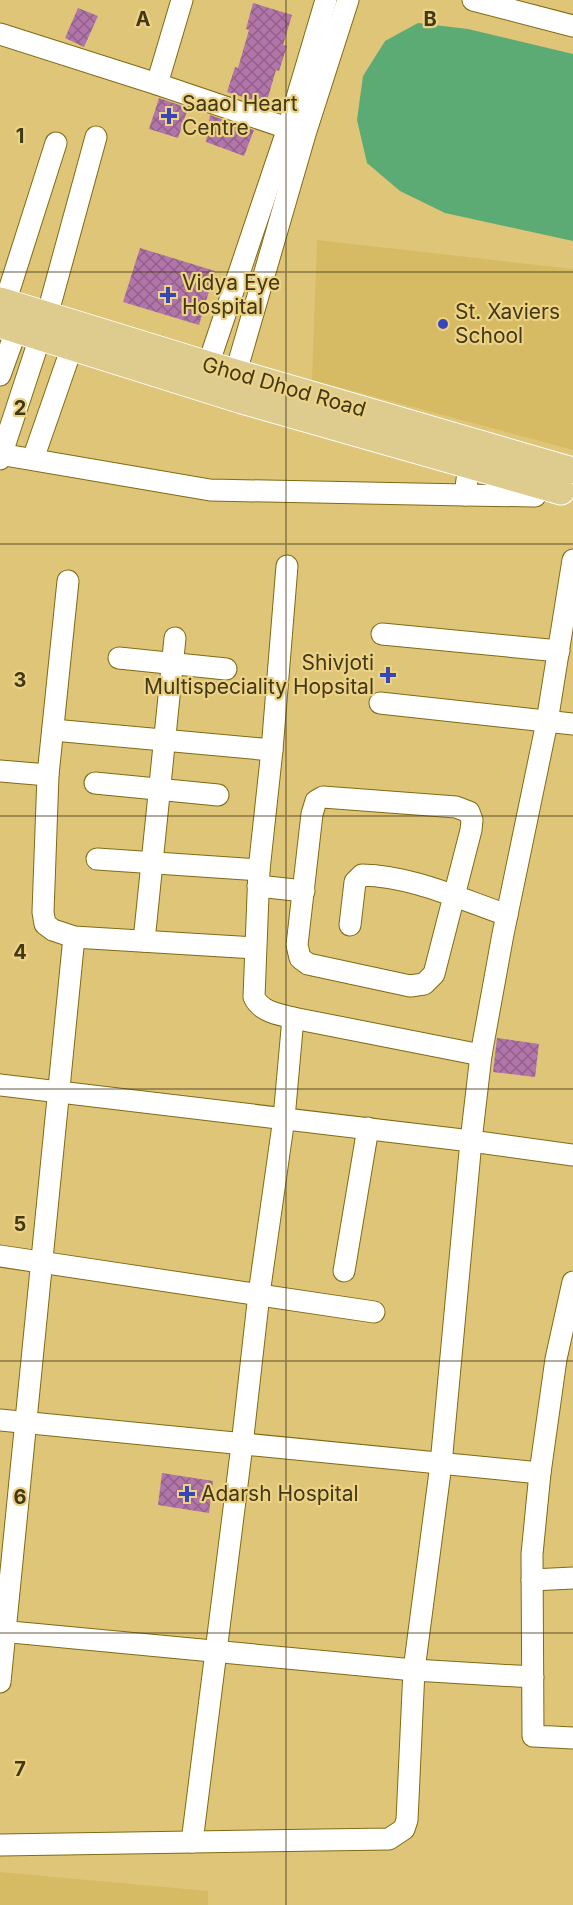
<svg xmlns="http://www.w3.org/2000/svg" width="573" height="1905" viewBox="0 0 573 1905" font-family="Inter,sans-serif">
<defs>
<pattern id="building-cross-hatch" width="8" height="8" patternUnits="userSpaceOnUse" patternTransform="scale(1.5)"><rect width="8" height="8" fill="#b175a9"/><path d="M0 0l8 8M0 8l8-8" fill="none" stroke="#926189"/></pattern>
</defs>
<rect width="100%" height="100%" fill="#dfc577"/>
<!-- built -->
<g fill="#d7bb64">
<polygon points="317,240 573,269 573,450 312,380"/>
<polygon points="0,1872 208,1891 208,1905 0,1905"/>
</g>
<!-- pitch -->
<polygon fill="#5dab74" points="418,23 468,29 573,54 573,241 445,213 400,191 367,163 357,120 363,76 385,41"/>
<!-- building -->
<g fill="url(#building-cross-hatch)">
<polygon points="253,3 292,15 283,45 287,46 279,71 276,70 266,104 227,92 235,67 238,68 249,30 246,29"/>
<polygon points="78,8 98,16 84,47 65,38"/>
<polygon points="159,98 188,108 178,138 149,129"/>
<polygon points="210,115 254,130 244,156 206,142"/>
<polygon points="140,248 215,271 199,325 123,302"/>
<polygon points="497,1038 539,1044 535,1077 493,1072"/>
<polygon points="162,1473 213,1481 209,1513 158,1505"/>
</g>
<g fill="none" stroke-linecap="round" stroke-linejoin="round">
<defs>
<g id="minor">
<polyline points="473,0 573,26"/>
<polyline points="0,34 157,84 299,132"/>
<polyline points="157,84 182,0"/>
<polyline points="5,303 56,143"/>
<polyline points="0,375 21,317"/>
<polyline points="199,375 208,365 288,128 326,0"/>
<polyline points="241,386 240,377 236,372 305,134 348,0"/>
<polyline points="0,454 210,490 465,495 469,465"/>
<polyline points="0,459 47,316 96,137"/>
<polyline points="33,459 72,347"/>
<polyline points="465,495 535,496 540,485"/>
<path d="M287,566L272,750L259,870L254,997C261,1012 278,1014 293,1018L481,1055"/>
<polyline points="68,581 48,775 43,912 45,924 53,930 74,937 255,948"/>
<polyline points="382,634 559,651"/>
<polyline points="119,658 226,669"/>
<polyline points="380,703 573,724"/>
<polyline points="53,730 272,750"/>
<polyline points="0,771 48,775"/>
<polyline points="95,783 218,795"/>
<polygon points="323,797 456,807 469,812 472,820 471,830 434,974 424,984 410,986 308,964 300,958 297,945 312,814 316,801"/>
<polyline points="97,859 259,870"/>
<polyline points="258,886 304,891"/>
<path d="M350,925L355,882L362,875C412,876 460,899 507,915"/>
<polyline points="144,941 175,638"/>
<polyline points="0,1085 471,1141 573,1155"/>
<polyline points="0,1256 374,1312"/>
<polyline points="344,1271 368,1128"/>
<polyline points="573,1282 556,1359 540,1473 532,1554 533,1736 573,1738"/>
<polyline points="0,1420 540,1473"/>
<polyline points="532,1580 573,1578"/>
<polyline points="0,1631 414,1670 533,1677"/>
<polyline points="0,1682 74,937"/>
<polyline points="192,1842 242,1445 259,1294 284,1118 293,1018"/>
<polyline points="0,1845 389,1839 404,1829 407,1820 414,1670 441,1464 471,1141 481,1055 503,934 547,722 573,560"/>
</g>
<g id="major">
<polyline points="0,301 208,365 569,470"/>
<polyline points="0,324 242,400 561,491"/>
</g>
</defs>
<!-- minor casing -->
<use href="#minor" stroke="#826a13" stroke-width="23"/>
<!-- major casing -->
<use href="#major" stroke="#fff" stroke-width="29"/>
<!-- minor -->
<use href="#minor" stroke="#fff" stroke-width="21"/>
<!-- major -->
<use href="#major" stroke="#decb8e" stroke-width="27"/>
</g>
<!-- grid -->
<path fill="none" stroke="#423716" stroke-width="1.5" stroke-opacity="0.55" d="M286,0V1905M0,272H573M0,544H573M0,816H573M0,1089H573M0,1361H573M0,1633H573"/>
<!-- markers -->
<g fill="#3846b9" stroke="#ecd284" stroke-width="2">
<path d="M166 107h6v6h6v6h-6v6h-6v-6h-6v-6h6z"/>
<path d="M165 286h6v6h6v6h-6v6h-6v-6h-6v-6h6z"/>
<circle cx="443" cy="324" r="6"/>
<path d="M385 666h6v6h6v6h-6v6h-6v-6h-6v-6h6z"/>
<path d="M184 1485h6v6h6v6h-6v6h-6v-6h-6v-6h6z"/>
</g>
<g text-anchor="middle" stroke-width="4.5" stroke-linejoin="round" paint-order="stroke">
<!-- poi labels -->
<g font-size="21" fill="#423716" stroke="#ecd284" text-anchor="start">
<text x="182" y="111">Saaol Heart<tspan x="182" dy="24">Centre</tspan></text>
<text x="182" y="290">Vidya Eye<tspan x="182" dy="24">Hospital</tspan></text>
<text x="455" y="319">St. Xaviers<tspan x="455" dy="24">School</tspan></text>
<text x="374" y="670" text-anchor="end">Shivjoti<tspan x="374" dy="24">Multispeciality Hopsital</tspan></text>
<text x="201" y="1501">Adarsh Hospital</text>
</g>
<!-- street labels -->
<g font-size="21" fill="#423716" stroke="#ecd284">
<text transform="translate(284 387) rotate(16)" y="7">Ghod Dhod Road</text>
</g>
</g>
<g font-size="20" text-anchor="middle" font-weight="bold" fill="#423716" stroke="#ecd284" stroke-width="4.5" stroke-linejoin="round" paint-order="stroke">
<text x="143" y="26">A</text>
<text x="430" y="26">B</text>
<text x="20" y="143">1</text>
<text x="20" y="415">2</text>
<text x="20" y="687">3</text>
<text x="20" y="959">4</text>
<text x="20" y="1231">5</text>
<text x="20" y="1504">6</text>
<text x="20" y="1776">7</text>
</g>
</svg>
